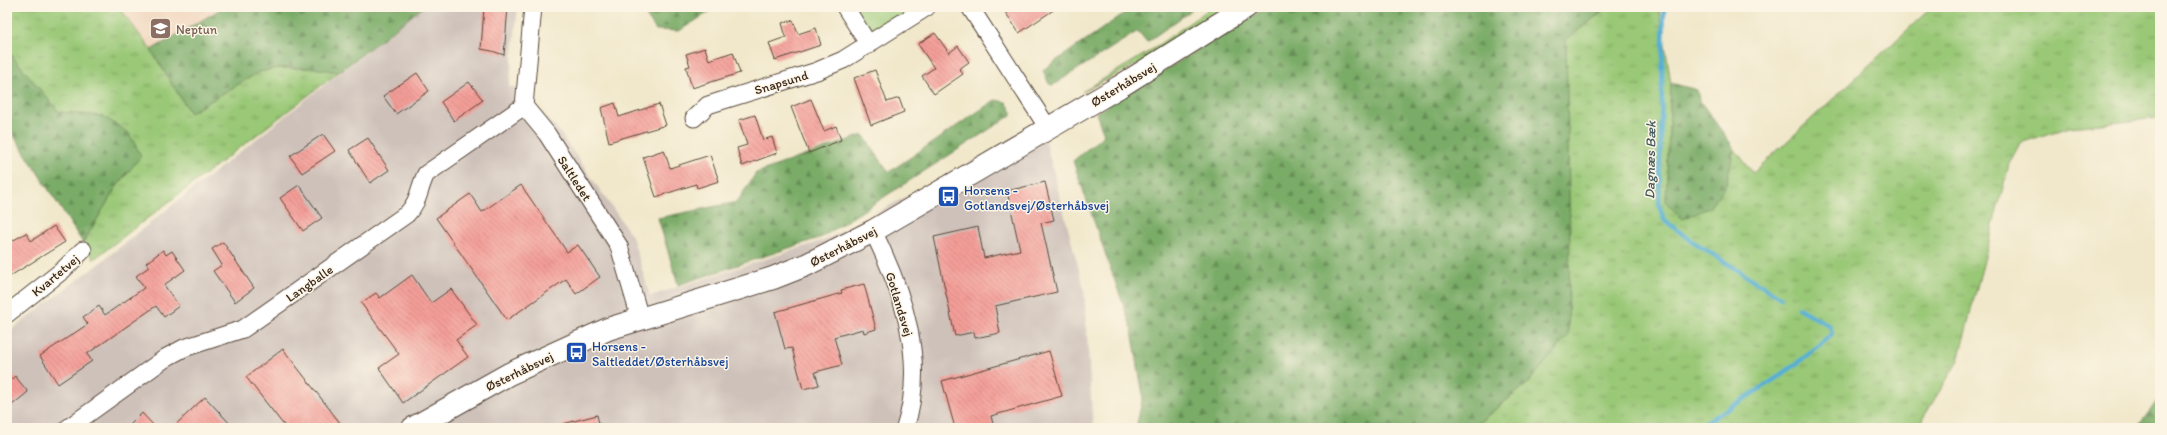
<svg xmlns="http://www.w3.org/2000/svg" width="2167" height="435" viewBox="0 0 2167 435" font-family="Itim,sans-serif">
<defs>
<pattern id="grass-tufts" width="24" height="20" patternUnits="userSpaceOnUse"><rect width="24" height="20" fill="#99c876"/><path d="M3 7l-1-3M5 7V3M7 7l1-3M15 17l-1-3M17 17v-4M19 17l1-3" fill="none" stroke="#7ea360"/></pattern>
<pattern id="forest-firs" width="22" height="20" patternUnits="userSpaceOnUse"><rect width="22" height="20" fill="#7aac67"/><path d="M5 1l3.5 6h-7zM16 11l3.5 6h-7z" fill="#658c54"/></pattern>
<pattern id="building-back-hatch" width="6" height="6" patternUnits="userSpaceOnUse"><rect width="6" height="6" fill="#f49e98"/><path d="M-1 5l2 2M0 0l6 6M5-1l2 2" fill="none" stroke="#c7817b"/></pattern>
</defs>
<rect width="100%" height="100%" fill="#fcf5e5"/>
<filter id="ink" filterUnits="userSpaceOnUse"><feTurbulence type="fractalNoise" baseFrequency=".025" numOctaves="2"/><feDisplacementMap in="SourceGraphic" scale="8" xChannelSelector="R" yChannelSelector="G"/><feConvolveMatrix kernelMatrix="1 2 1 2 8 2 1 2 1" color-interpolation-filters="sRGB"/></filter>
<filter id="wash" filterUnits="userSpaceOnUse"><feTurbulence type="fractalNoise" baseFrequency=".012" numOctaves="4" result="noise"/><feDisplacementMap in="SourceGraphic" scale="16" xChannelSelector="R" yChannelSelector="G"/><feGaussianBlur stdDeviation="0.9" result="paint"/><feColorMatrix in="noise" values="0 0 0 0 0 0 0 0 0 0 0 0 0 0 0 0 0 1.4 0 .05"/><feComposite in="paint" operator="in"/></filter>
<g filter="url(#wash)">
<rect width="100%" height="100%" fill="#f1e8cb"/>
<!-- built -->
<polygon fill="#f1d5bd" points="119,7 224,7 151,50"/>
<!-- industrial -->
<polygon fill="#cec1ba" points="423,7 518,7 509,87 520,87 558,130 632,236 650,296 825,240 979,158 1029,127 1046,143 1084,289 1093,428 7,428 7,333 96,266"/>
<!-- grass -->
<g fill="url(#grass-tufts)" stroke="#6a794a">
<polygon points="7,7 119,7 151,50 190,113 259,72 277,68 312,68 339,72 94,259 83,243 115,189 128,173 103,116 59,112 7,50"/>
<polygon points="1212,7 1228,7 1150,58 1082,92 1150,51"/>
<polygon points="1608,7 1659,7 1671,83 1666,202 1726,185 1734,148 1753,173 1932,7 2160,7 2160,118 2070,127 2020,143 2009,164 1958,361 1917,428 1472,428 1527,384 1566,40"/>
</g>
<!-- forest -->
<g fill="url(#forest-firs)" stroke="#5a6b42">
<polygon points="224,7 423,7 339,72 312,68 277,68 259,72 190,113 151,50"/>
<polygon points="647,7 717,7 679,31 656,30 647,17"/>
<polygon points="1123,7 1196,7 1147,42 1138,31 1053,85 1049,84 1043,70 1126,12"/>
<polygon points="1267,7 1608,7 1566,40 1570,240 1568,336 1527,384 1472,428 1136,428 1143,396 1132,330 1073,161 1104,135 1096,113"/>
<polygon points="7,50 59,112 103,116 129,133 141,156 115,189 83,243 7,125"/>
<polygon points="1671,83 1697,90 1700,101 1734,148 1726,185 1709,208 1682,219 1666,202"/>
<polygon points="995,100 1006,102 1012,112 1010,116 822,237 678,285 658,218 737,202 756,173 863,135 889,172"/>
<polygon points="2160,397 2160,428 2137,428"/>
</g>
<!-- green -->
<polygon fill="#99c876" stroke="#6a794a" points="853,7 916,7 878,32 869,31"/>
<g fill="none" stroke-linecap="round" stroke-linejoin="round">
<!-- stream -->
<g stroke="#55afd3" stroke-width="4.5">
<polyline points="1664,7 1659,205 1664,220 1689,239 1781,298"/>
<path d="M1696,428C1744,399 1792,372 1832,334L1830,326L1798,308"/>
</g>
</g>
<g id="blocks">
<!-- building -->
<g fill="url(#building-back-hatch)">
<polygon points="484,7 508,7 504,55 492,51 481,49"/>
<polygon points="1002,7 1058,7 1019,33"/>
<polygon points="793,20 798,34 816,28 821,45 775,60 769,43 786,37 782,23"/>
<polygon points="935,33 949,53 958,46 969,62 959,69 963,74 934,94 922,76 934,68 918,44"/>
<polygon points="705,48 709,60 733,52 740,73 692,88 686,67 690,66 686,54"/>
<polygon points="875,70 887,102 899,98 904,112 871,125 854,78"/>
<polygon points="417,73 429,91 396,114 383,96"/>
<polygon points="469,82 483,100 454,121 441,102"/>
<polygon points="811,99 824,131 836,126 841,140 809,153 791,107"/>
<polygon points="615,103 619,117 659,104 666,125 609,142 601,108"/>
<polygon points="755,115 763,140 772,137 777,153 742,166 737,148 747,145 739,120"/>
<polygon points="323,134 335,151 302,173 290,156"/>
<polygon points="368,138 389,170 370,183 349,150"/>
<polygon points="664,150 670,168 710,155 719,181 697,188 696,184 656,197 643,157"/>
<polygon points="1045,182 1054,220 1041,223 1057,292 995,306 1000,333 975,338 974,332 955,336 934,237 978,227 984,258 1020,250 1007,191"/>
<polygon points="299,185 322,218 303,231 280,198"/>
<polygon points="521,185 567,252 578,245 600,277 576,294 566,279 507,320 436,218 470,194 482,212"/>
<polygon points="54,226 65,242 7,278 7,244 26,233 31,241"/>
<polygon points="223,242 254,288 235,302 213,271 222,265 212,249"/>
<polygon points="163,250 166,255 172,251 185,270 164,285 179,306 164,317 156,306 87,354 92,361 58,384 40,356 88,324 83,317 99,306 105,315 144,288 136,276 149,267 146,263"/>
<polygon points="412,275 431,303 451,289 477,325 456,340 468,357 403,403 379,368 399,354 361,303 376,293 380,298"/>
<polygon points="864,284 876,329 864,333 863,329 834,337 842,365 815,372 819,385 803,389 792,348 785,349 775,312 842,293 841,290"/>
<polygon points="283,349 344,428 286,428 246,377"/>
<polygon points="1049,351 1062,396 991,416 994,428 955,428 942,381"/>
<polygon points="15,376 28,392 7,409 7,383"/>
<polygon points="205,397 234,428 172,428"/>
<polygon points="142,413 156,428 127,428"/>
<polygon points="597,415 600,428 563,428 563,424"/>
</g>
</g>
</g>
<g filter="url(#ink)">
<use href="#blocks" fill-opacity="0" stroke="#564638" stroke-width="1"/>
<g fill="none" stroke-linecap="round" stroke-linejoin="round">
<defs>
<g id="minor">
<polyline points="533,7 524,106 547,134 619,246 640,318"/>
<polyline points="845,7 869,45"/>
<polyline points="970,7 1048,128"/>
<polyline points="694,118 708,105 817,71 843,60 927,7"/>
<path d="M873,231C903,292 927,361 905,428"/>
<polyline points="7,314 63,270 83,250"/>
<path d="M68,428L167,357L184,348L243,329L407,214C420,200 418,190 426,174L524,106"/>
</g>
<polyline id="tertiary" points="413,428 509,374 608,329 773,278 806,265 873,231 1119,87 1246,7"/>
</defs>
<!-- minor casing -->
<use href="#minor" stroke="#564638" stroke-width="19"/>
<!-- tertiary casing -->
<use href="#tertiary" stroke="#564638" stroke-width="24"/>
<!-- minor -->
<use href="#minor" stroke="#fff" stroke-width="17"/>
<!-- tertiary -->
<use href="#tertiary" stroke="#fff" stroke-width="22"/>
</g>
</g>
<!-- icons -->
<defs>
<symbol id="school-square" viewBox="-11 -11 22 22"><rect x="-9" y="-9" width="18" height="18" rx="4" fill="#8d6e63" stroke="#fcf5e5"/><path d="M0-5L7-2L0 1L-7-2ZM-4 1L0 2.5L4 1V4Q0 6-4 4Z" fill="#fff"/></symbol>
<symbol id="bus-square" viewBox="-11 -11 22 22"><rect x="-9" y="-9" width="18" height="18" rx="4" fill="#1a4fb4" stroke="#fcf5e5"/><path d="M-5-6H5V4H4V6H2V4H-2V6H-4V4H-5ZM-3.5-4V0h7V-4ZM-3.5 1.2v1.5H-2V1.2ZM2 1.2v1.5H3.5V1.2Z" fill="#fff"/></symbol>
</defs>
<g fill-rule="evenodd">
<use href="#school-square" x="148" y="16" width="25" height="25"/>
<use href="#bus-square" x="936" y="184" width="25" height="25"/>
<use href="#bus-square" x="564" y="340" width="25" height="25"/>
</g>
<g text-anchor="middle" stroke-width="3" stroke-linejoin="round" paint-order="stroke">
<!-- education labels -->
<g font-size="13" fill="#785e54" stroke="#fcf5e5" text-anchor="start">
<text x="176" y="34">Neptun</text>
</g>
<!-- street labels -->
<g font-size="13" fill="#3b2a1e" stroke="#fcf5e5">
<text transform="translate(781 82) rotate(-17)" y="5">Snapsund</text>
<text transform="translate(1123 84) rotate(-31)" y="5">Østerhåbsvej</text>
<text transform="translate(575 178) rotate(57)" y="5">Saltledet</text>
<text transform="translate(843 246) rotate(-27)" y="5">Østerhåbsvej</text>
<text transform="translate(55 275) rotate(-40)" y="5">Kvartetvej</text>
<text transform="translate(309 283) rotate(-35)" y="5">Langballe</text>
<text transform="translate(900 304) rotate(73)" y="5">Gotlandsvej</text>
<text transform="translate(519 371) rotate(-26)" y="5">Østerhåbsvej</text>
</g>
<!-- transit labels -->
<g font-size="13" fill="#164399" stroke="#fcf5e5" text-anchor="start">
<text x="964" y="195">Horsens -<tspan x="964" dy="15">Gotlandsvej/Østerhåbsvej</tspan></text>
<text x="592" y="351">Horsens -<tspan x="592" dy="15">Saltleddet/Østerhåbsvej</tspan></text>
</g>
<!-- water labels -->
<g font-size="14" font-style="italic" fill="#44595d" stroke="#fcf5e5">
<text transform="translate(1650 160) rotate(-89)" y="5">Dagnæs Bæk</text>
</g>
</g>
<!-- margin -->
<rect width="2167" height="435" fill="none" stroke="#fcf5e5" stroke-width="24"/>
</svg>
